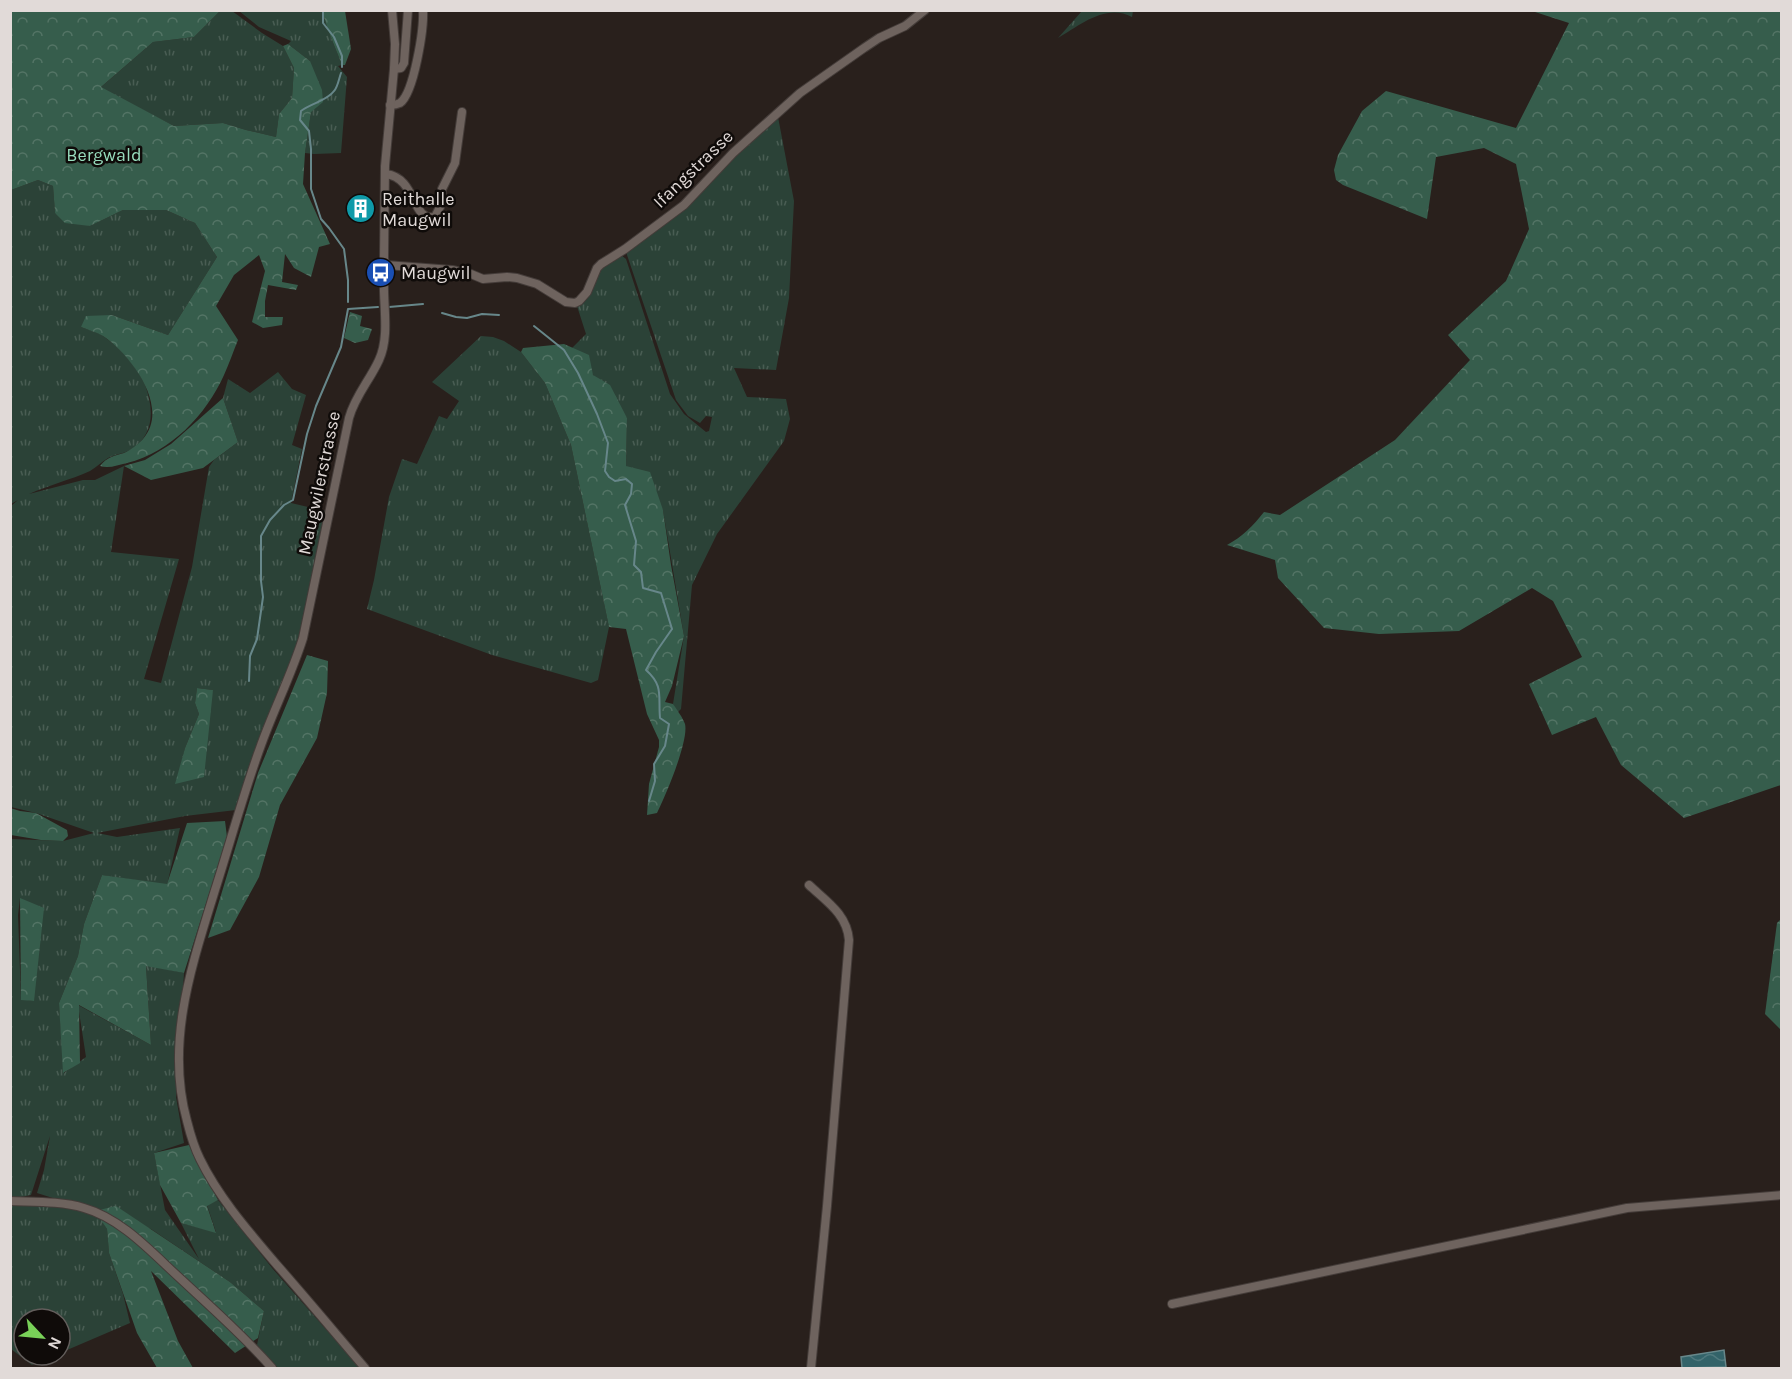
<svg xmlns="http://www.w3.org/2000/svg" width="1792" height="1379" viewBox="0 0 1792 1379" font-family="Karla,sans-serif">
<defs>
<pattern id="grass-tufts" width="24" height="20" patternUnits="userSpaceOnUse" patternTransform="scale(1.5)"><rect width="24" height="20" fill="#2b4237"/><path d="M3 7l-1-3M5 7V3M7 7l1-3M15 17l-1-3M17 17v-4M19 17l1-3" fill="none" stroke="#495d53"/></pattern>
<pattern id="forest-crowns" width="20" height="18" patternUnits="userSpaceOnUse" patternTransform="scale(1.5)"><rect width="20" height="18" fill="#365d4c"/><path d="M2 6a3 3 0 1 1 6 0M12 15a3 3 0 1 1 6 0" fill="none" stroke="#537465"/></pattern>
<pattern id="water-waves" width="16" height="10" patternUnits="userSpaceOnUse" patternTransform="scale(1.5)"><rect width="16" height="10" fill="#336369"/><path d="M0 5q4-4 8 0t8 0" fill="none" stroke="#50797e"/></pattern>
</defs>
<rect width="100%" height="100%" fill="#29201c"/>
<!-- grass -->
<g fill="url(#grass-tufts)" fill-rule="evenodd">
<polygon points="220,11 232,11 262,33 283,46 294,68 292,98 279,114 276,137 246,130 223,123 174,126 100,88 153,42 194,37"/>
<polygon points="239,11 322,11 328,30 342,65 338,66 347,77 341,153 314,154 305,153 311,112 310,61 288,44 291,41 259,27"/>
<path d="M1082,11H1133L1132,17C1106,3 1080,25 1058,38Z"/>
<polygon points="778,117 794,201 789,298 776,370 734,368 747,397 786,399 790,419 784,441 717,534 692,585 681,709 677,713 673,704 684,636 663,510 626,466 627,418 572,348 586,334 577,306 591,288 603,266 621,255 626,259 670,394 684,414 706,432 709,431 712,417 706,416 700,423 688,416 676,400 625,249 684,205"/>
<path d="M38,180L53,186L55,213L90,226L123,210H166L195,223L217,257L168,335L112,315L81,327C88,330 97,332 103,336C120,348 137,366 145,385C154,409 155,435 130,450C123,454 115,454 108,458C101,462 97,467 90,471C70,480 49,485 29,494L83,480H95L124,466L111,552L179,559L144,679L161,683L192,567L209,467L214,460L238,442L223,398L228,379L250,393L278,372L292,389L306,395L292,445L302,449L291,503L325,511L298,641L236,810L185,816L97,833L117,837L180,828L167,885L102,875L84,924L78,956L59,1003L64,1073L86,1057L78,1005L151,1045L146,965L184,973L176,1097L184,1143L154,1153L165,1210L199,1259L181,1223L216,1232L207,1205L218,1200L272,1268L360,1368H278L257,1345L264,1311L230,1282L151,1229L37,1193L44,1170L50,1136L31,1195L11,1199V839L63,841L94,833L36,813L11,807V506L18,500L11,504V190ZM197,688L213,690L176,784L185,748L199,714L195,703ZM20,898L33,1001L21,999L18,915Z"/>
<polygon points="481,336 493,337 504,341 521,352 545,383 571,445 609,627 598,680 591,683 492,655 367,609 374,580 389,497 402,459 417,464 439,416 447,419 459,401 432,382"/>
<polygon points="10,1204 76,1208 101,1219 107,1229 109,1253 123,1294 130,1323 60,1353 60,1319 24,1319 24,1355 55,1355 32,1365 11,1349"/>
</g>
<!-- forest -->
<g fill="url(#forest-crowns)">
<path d="M11,10L220,11L194,37L153,42L101,87L174,126L223,123L246,130L276,137L279,114L292,98L294,68L283,46L288,44L310,61L322,90L323,102L311,112L305,153L303,184L330,244L319,247L311,277L294,268L285,254L282,282L298,285L296,290L268,285L265,301V317H283L282,325L263,328L252,322L265,271L259,255L234,275L216,306L238,340C233,352 229,364 224,375C206,415 171,452 127,463C118,465 109,469 100,466C107,457 114,456 124,453C131,450 138,444 143,439C171,407 130,354 103,336C96,332 88,330 81,327L86,316L112,315L168,335L217,257L195,223L166,210H123L90,226L65,223L55,213L53,186L38,180L11,190Z"/>
<polygon points="322,11 345,11 351,49 345,65 342,65 328,30"/>
<path d="M1532,11H1781V785L1684,818L1621,765L1596,717L1552,735L1529,684L1582,657L1553,601L1532,588L1459,631L1379,634L1324,628L1278,578L1275,560L1227,545C1242,537 1253,526 1264,512L1280,515L1395,440L1470,360L1448,335L1506,281L1529,229L1516,164L1484,148L1436,157L1427,219L1343,185L1336,180L1334,170L1338,155L1362,111L1386,91L1516,128L1569,23Z"/>
<polygon points="350,312 362,316 360,326 372,329 368,340 355,343 344,338"/>
<path d="M564,344L589,355L593,375L610,385L627,418L626,466L650,472L663,510L671,565L684,636L672,686L665,702L673,704C677,710 683,718 685,724C689,741 665,797 657,813L647,815L649,784L659,747V740L647,714L626,629L609,627L571,445L545,383L521,352L523,348Z"/>
<polygon points="223,398 238,442 203,468 151,480 124,466 145,460 171,444"/>
<polygon points="307,655 328,661 327,693 317,738 280,805 259,877 230,930 208,938 258,773"/>
<polygon points="197,688 213,690 204,777 175,784 185,748 199,714 195,703"/>
<polygon points="10,808 20,811 36,813 67,830 68,836 63,841 41,840 11,835"/>
<polygon points="225,821 227,837 184,973 146,966 151,1045 79,1005 80,1063 63,1073 59,1003 78,956 84,924 102,875 167,884 187,823"/>
<polygon points="20,898 44,908 34,1001 21,1000"/>
<polygon points="1781,919 1781,1030 1765,1014 1777,923"/>
<polygon points="189,1145 218,1200 207,1206 216,1233 181,1223 160,1185 154,1153"/>
<polygon points="116,1206 230,1282 264,1311 258,1338 235,1353 151,1271 178,1341 193,1368 157,1368 137,1333 109,1253 107,1229 95,1211"/>
</g>
<!-- water -->
<polygon fill="url(#water-waves)" stroke="#67878a" stroke-width="1.5" points="1724,1350 1726,1367 1682,1368 1681,1357"/>
<g fill="none" stroke-linecap="round" stroke-linejoin="round">
<!-- stream -->
<g stroke="#67878a" stroke-width="2">
<polyline points="323,10 323,23 334,37 342,56 342,67"/>
<path d="M341,73C339,78 338,87 334,91C327,101 311,103 301,111L300,120L309,131L311,149V189L321,219L329,228L344,249L348,280V302"/>
<polyline points="389,307 423,304"/>
<polyline points="442,313 456,317 467,318 482,314 499,315"/>
<path d="M534,326L564,350L578,373L597,414L608,443L605,471L609,477L615,481L626,479L632,484L631,494L625,505L636,541L634,565L641,572L643,588L661,593L672,629L656,652L646,670C664,686 658,696 660,718L669,724L665,746L654,764L655,781L649,801"/>
<polyline points="249,681 250,656 257,639 263,597 261,581 261,536 270,520 284,505 293,500 307,434 316,406 341,347 348,309 378,307"/>
</g>
<defs>
<g id="minor">
<polyline points="394,69 401,68 404,63 408,10"/>
<path d="M390,105C395,105 396,105 400,103C414,93 424,29 423,10"/>
<path d="M386,174C417,178 411,222 435,217L440,207L442,189L455,163L462,112"/>
<polyline points="386,265 452,270 471,274 483,279 507,277 517,278 537,284 566,302 575,303 579,301 587,292 597,268 601,264 625,249 684,205 733,153 800,93 864,48 879,38 905,26 925,10"/>
<path d="M809,885C826,901 847,914 849,940L827,1206L811,1368"/>
<path d="M10,1201C34,1202 61,1201 84,1208C123,1219 154,1255 183,1281C214,1310 245,1337 272,1368"/>
<polyline points="1172,1304 1627,1208 1782,1195"/>
<path d="M365,1368C336,1334 307,1299 277,1265C249,1232 219,1198 200,1159C194,1147 190,1133 187,1121C165,1042 192,965 215,890C230,843 243,795 260,748C273,711 291,676 303,638L349,418C355,396 370,380 379,360C390,336 383,306 384,281C384,272 386,266 384,258L385,166L394,69L395,44L392,10"/>
</g>
</defs>
<!-- minor casing -->
<use href="#minor" stroke="#443c39" stroke-width="10"/>
<!-- minor -->
<use href="#minor" stroke="#6e635e" stroke-width="8"/>
</g>
<!-- icons -->
<defs>
<symbol id="building-disc" viewBox="-11 -11 22 22"><circle r="9.5" fill="#0f9aa8" stroke="#0f0b09"/><path d="M-4-6H4V6H1V3H-1V6H-4ZM-2.5-4.3h1.7v1.8h-1.7ZM.8-4.3h1.7v1.8H.8ZM-2.5-1h1.7V.8h-1.7ZM.8-1h1.7V.8H.8Z" fill="#fff"/></symbol>
<symbol id="bus-disc" viewBox="-11 -11 22 22"><circle r="9.5" fill="#1a4fb4" stroke="#0f0b09"/><path d="M-5-6H5V4H4V6H2V4H-2V6H-4V4H-5ZM-3.5-4V0h7V-4ZM-3.5 1.2v1.5H-2V1.2ZM2 1.2v1.5H3.5V1.2Z" fill="#fff"/></symbol>
</defs>
<g fill-rule="evenodd">
<use href="#building-disc" x="344" y="192" width="33" height="33"/>
<use href="#bus-disc" x="364" y="256" width="33" height="33"/>
</g>
<g text-anchor="middle" stroke-width="5" stroke-linejoin="round" paint-order="stroke">
<!-- park labels -->
<g font-size="18" fill="#98debe" stroke="#0f0b09">
<text x="104" y="161">Bergwald</text>
</g>
<!-- street labels -->
<g font-size="18" fill="#e1dad8" stroke="#0f0b09">
<text transform="translate(693 169) rotate(-44)" y="6">Ifangstrasse</text>
<text transform="translate(319 483) rotate(-78)" y="6">Maugwilerstrasse</text>
</g>
<!-- poi labels -->
<g font-size="18" fill="#e1dad8" stroke="#0f0b09" text-anchor="start">
<text x="382" y="205">Reithalle<tspan x="382" dy="21">Maugwil</tspan></text>
<text x="401" y="279">Maugwil</text>
</g>
</g>
<!-- border -->
<rect width="1792" height="1379" fill="none" stroke="#e1dad8" stroke-width="24"/>
<!-- north arrow -->
<g transform="translate(42 1337) rotate(116)"><circle r="28" fill="#0f0b09" stroke="#635e5c" stroke-width="1.5"/>
<path d="M0-4.5L10 22L0 15L-10 22Z" fill="#79d158"/>
<text y="-9" font-size="16" font-weight="bold" text-anchor="middle" fill="#e1dad8">N</text>
</g>
</svg>
